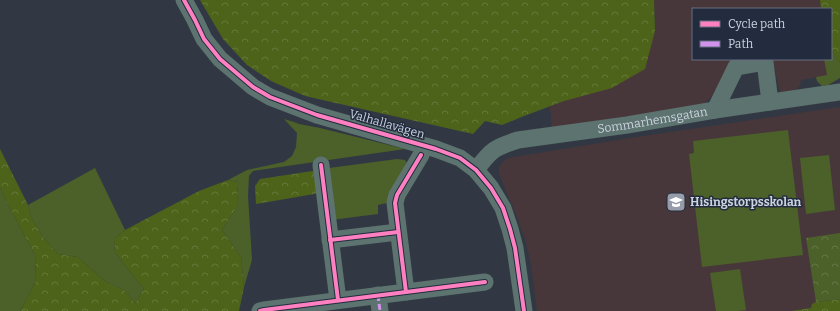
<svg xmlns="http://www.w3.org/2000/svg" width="840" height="311" viewBox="0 0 840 311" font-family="Bitter,serif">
<defs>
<pattern id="forest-crowns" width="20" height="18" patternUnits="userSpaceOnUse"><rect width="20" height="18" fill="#4c6319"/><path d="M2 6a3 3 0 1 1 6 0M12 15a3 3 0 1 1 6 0" fill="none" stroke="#65783a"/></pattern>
<pattern id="park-crowns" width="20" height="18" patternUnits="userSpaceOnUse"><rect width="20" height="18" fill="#4c602a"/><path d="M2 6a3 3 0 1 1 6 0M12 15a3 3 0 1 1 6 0" fill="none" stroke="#657648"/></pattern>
</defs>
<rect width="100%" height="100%" fill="#323843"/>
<!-- education -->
<g fill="#48373a">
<polygon points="654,0 820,0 821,9 693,9 693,59 831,59 831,47 832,50 840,63 840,78 828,85 822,86 817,81 816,77 801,80 800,85 795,91 780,93 773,60 729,66 712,96 703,105 552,128 550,106 564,101 655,31"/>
<polygon points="840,107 840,299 816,302 811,308 791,311 537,311 531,264 525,239 515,212 501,179 499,172 499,167 503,162 509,158 630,138"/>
</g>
<!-- grass -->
<g fill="#4c602a">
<polygon points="831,47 832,50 840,63 840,78 828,85 822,86 817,81 816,77 827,75 824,59 831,59"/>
<polygon points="284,119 294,122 299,124 320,128 405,149 253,171 249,176 248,196 252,260 244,287 241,257 222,230 237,207 238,182 228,180 247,170 284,162 292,156 296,147 297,133"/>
<polygon points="788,130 803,255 702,267 689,154 694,153 693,141"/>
<polygon points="829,155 835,210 806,214 800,158"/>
<polygon points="397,159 405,160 408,166 391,202 378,205 378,214 331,220 329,168"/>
<polygon points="95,168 125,230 114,239 115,252 134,277 144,289 135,303 124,290 105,281 78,257 58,254 43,237 31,217 28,205"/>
<polygon points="0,187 13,214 35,255 36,281 20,311 0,311"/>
<polygon points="740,269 746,310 738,311 716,311 710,273"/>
</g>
<!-- forest -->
<g fill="url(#forest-crowns)">
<polygon points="200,0 654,0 655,31 645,69 612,88 564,101 524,116 502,125 485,121 473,134 305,96 271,81 247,65 223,39"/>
<polygon points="820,0 840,0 840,63 832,50 831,47 831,9 821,9"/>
<polygon points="0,149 28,205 31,217 43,237 58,254 78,257 105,281 124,290 135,303 144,289 134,277 115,252 114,239 125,230 199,191 228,180 238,182 237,207 222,230 241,257 244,287 239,311 20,311 36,281 35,255 13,214 0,187"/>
<polygon points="319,170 320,193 256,204 255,186 260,179"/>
<polygon points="840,299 840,311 791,311 811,308 812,304 816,302"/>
</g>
<!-- park -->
<polygon fill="url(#park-crowns)" points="840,233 840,299 816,302 806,238"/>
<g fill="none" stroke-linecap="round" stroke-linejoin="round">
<!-- minor -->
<g stroke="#5c736f" stroke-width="17">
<polyline points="184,0 195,20 204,39 220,59 253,87 270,97 317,115 436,149 460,158 476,170 491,188 503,208 510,229 515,248 524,311"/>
<polyline points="715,110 736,67 765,62 770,102"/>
<polyline points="321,165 338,300"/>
<path id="s1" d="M476,170C491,150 495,147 518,140L627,125L715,110L840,92"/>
<polyline points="330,240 398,232"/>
<polyline points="406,292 395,203 397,195 421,155"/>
<polyline points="378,295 380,311"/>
<polyline points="260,311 264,310 485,282"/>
</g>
<!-- quiet -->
<polyline stroke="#d193ec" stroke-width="3" stroke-dasharray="6 3" stroke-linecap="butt" points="378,295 380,311"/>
<defs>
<g id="cycleway">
<polyline points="184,0 195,20 204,39 220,59 253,87 270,97 317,115 436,149 460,158 476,170 491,188 503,208 510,229 515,248 524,311"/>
<polyline points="321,165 338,300"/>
<polyline points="330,240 398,232"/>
<polyline points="406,292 395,203 397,195 421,155"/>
<polyline points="260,311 264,310 485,282"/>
</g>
</defs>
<!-- cycleway casing -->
<use href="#cycleway" stroke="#222c3e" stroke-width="6"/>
<!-- cycleway -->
<use href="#cycleway" stroke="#ff80c0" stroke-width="4"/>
</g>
<!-- icons -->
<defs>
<symbol id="school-square" viewBox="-11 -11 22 22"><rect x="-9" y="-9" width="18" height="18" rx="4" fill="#969da8" stroke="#222c3e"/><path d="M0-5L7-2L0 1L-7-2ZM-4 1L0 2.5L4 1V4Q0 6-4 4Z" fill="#fff"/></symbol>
</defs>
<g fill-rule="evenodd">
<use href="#school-square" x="665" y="191" width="22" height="22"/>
</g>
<g text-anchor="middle" stroke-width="3" stroke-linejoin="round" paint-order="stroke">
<!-- street labels -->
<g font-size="12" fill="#ccd3df" stroke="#222c3e">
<text dy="4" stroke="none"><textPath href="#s1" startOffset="189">Sommarhemsgatan</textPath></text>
<text transform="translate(387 124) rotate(16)" y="4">Valhallavägen</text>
</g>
<!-- poi labels -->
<g font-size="12" font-weight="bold" fill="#ccd3df" stroke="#222c3e" text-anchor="start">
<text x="690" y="206">Hisingstorpsskolan</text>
</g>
</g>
<!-- legend -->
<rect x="692" y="8" width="140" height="52" fill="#222c3e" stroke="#666f7e"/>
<rect x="700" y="21" width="20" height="6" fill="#ff80c0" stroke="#666f7e"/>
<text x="728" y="28" font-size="12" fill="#ccd3df">Cycle path</text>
<rect x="700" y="41" width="20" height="6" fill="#d193ec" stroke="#666f7e"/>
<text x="728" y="48" font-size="12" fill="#ccd3df">Path</text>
</svg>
